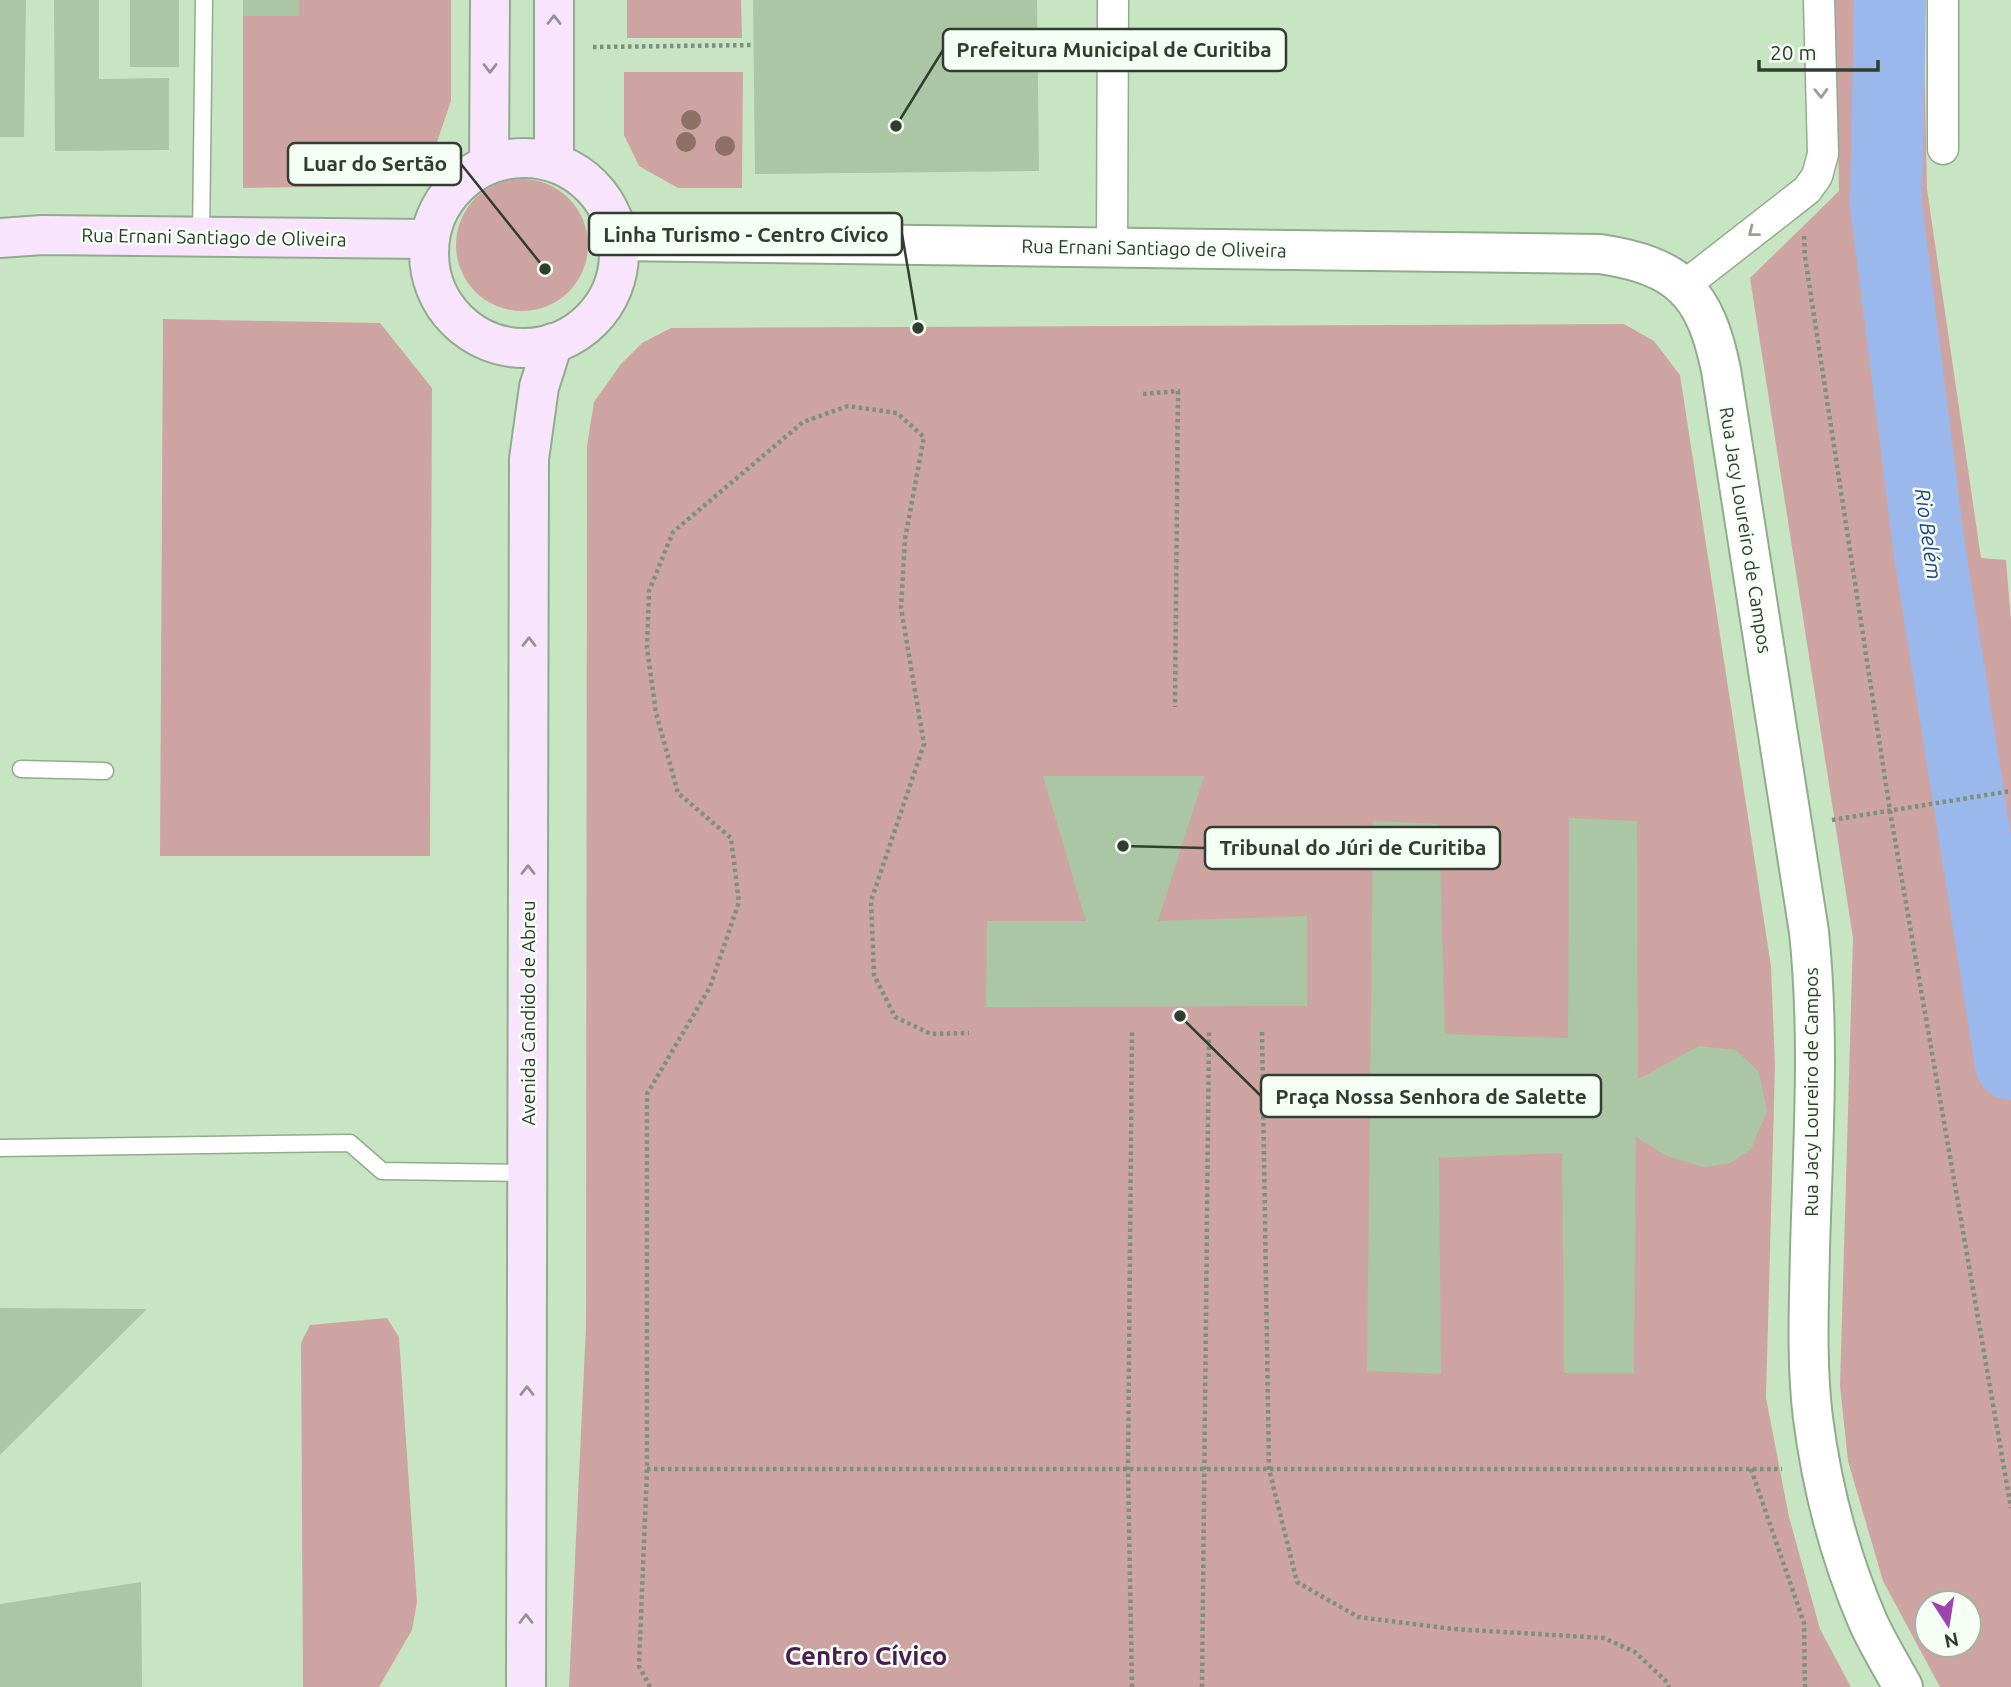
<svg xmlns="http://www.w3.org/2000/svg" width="2011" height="1687" viewBox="0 0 2011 1687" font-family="Ubuntu,sans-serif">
<rect width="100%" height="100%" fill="#c8e5c3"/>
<!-- green -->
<g fill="#cea4a3" fill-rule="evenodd">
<polygon points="299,0 451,0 451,101 434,151 384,186 243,188 243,16 298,16"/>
<polygon points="627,0 741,0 742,38 627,38"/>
<path d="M1835,0H1923L1927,189L1981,558L2006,560L2011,620V1687H1940L1883,1581L1848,1461L1840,1386L1853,938L1750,278L1839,191ZM1927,1603H1969V1645H1927Z"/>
<polygon points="624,72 743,72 742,188 678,188 639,166 624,135"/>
<circle cx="522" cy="245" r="66"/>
<polygon points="163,319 380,323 432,388 430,856 160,856"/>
<polygon points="1624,324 1654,341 1680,375 1771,966 1775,1066 1766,1398 1789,1517 1820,1629 1851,1687 569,1687 586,1326 587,446 594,402 621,364 642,343 671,328"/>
<polygon points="387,1318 399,1337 417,1602 412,1630 379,1687 303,1687 301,1343 310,1325"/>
</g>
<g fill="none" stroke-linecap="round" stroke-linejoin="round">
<!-- river -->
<polyline stroke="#9ab8ec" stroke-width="72" points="1890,0 1886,205 1930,554 2011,1064"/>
</g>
<!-- building -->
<g fill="#aac6a4">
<polygon points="0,0 26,0 24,137 0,137"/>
<polygon points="54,0 99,0 99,79 169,78 169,150 55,151"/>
<rect x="130" y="0" width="49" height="67"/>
<rect x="243" y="0" width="56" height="16"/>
<polygon points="753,0 1037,0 1039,171 755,174"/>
<polygon points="1043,776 1204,776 1158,921 1307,916 1307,1006 986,1007 987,921 1086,921"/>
<polygon points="1569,818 1637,821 1638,1079 1699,1046 1736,1050 1759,1072 1767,1111 1751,1149 1730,1163 1704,1167 1667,1156 1636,1137 1634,1373 1564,1373 1562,1153 1439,1158 1441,1374 1367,1371 1373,821 1439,824 1445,1034 1568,1038"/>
<polygon points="0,1308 147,1309 0,1455"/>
<polygon points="141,1582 142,1687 0,1687 0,1604"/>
</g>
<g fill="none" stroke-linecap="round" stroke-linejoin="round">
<defs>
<g id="service">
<polyline points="201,237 204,0"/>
<polyline points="21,769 105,771"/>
<polyline points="0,1148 350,1143 382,1171 528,1173"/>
</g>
<g id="minor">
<polyline points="1943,0 1943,149"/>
<polyline points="1112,247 1113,0"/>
<polyline points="1684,286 1807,190 1817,176 1823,154 1819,0"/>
</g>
<path id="tertiary" d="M617,241L1600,254C1679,266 1705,292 1721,370L1809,932C1820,1037 1813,1143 1810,1249C1809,1305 1806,1362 1813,1418C1822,1488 1840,1557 1868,1622C1878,1644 1891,1665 1903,1687"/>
<g id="secondary">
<polyline points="554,0 554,162"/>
<circle cx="524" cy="253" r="95"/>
<polyline points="489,164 490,0"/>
<polyline points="0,238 42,235 429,239"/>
<polyline points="526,1687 529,459 539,387 553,343"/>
</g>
</defs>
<!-- service casing -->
<use href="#service" stroke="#91ac8c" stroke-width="19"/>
<!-- minor casing -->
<use href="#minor" stroke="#91ac8c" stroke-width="33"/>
<!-- tertiary casing -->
<use href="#tertiary" stroke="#91ac8c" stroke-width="42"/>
<!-- secondary casing -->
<use href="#secondary" stroke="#91ac8c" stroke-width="42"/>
<!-- path -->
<g stroke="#7c9179" stroke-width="4.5" stroke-dasharray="3.5 3.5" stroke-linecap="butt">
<polyline points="593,47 754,45"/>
<polyline points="1804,236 1805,257 1890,811 2011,1508"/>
<polyline points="1143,394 1178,391 1175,707"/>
<polyline points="1832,820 2011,791"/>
<polyline points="1262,1032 1269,1469 1297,1582 1358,1617 1453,1629 1604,1638 1635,1652 1667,1682 1669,1687"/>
<polyline points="647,1469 1782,1469"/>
<polyline points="1751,1469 1804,1623 1805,1687"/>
<polyline points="650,1687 639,1666 647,1469 647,1094 710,987 739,902 731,838 678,793 656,713 647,648 649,591 673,532 803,422 848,406 897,413 924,437 905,539 901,608 924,744 871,901 874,975 895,1017 931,1034 969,1033"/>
<polyline points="1132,1687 1128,1469 1132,1031"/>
<polyline points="1202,1687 1209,1031"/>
</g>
<!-- service -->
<use href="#service" stroke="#fff" stroke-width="16"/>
<!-- minor -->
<use href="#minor" stroke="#fff" stroke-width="30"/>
<!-- tertiary -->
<use href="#tertiary" stroke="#fff" stroke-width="38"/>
<!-- secondary -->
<use href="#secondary" stroke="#f9e4fe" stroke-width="38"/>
</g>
<!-- trees -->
<g fill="#8e7065">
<circle cx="691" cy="120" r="10"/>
<circle cx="686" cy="142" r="10"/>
<circle cx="725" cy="146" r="10"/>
</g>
<!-- one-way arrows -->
<defs><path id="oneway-chevron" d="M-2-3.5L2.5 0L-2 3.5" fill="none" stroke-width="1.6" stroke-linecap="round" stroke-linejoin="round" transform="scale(1.75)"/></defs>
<g stroke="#959096">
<use href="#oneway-chevron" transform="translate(554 20) rotate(-90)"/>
<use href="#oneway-chevron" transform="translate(490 68) rotate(90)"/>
<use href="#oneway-chevron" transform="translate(529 642) rotate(-90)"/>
<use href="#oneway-chevron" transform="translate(528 870) rotate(-90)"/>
<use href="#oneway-chevron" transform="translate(527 1391) rotate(-90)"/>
<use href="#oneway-chevron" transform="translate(526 1619) rotate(-90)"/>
</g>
<g stroke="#989e97">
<use href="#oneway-chevron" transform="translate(1821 93) rotate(88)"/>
<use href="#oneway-chevron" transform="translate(1753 232) rotate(142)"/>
</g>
<g text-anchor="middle" stroke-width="5" stroke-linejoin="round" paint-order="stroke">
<!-- street labels -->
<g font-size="19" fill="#313d2f" stroke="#f6fff5">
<text transform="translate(214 237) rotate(1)" y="7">Rua Ernani Santiago de Oliveira</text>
<text transform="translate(1154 248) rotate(1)" y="7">Rua Ernani Santiago de Oliveira</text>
<text transform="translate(1746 530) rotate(81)" y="7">Rua Jacy Loureiro de Campos</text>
<text transform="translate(528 1013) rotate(-90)" y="7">Avenida Cândido de Abreu</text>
<text transform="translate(1811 1092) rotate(-90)" y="7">Rua Jacy Loureiro de Campos</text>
</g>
<!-- water labels -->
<g font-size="21" font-style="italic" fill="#244784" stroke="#f6fff5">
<text transform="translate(1928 534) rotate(82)" y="7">Rio Belém</text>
</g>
<!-- district labels -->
<g font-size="26" font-weight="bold" fill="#491d51" stroke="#f6fff5">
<text x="866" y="1665">Centro Cívico</text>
</g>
</g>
<!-- callouts -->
<path fill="none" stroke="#313d2f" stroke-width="2.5" d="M896 126L943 50M545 269L461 164M918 328L902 234M1123 846L1205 848M1180 1016L1261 1096"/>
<g fill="#313d2f" stroke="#f6fff5" stroke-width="2.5">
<circle cx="896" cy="126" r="7"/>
<circle cx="545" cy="269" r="7"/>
<circle cx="918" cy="328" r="7"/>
<circle cx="1123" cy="846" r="7"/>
<circle cx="1180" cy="1016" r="7"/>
</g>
<g fill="#f6fff5" stroke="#313d2f" stroke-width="2.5">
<rect x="943" y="29" width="343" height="42" rx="7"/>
<rect x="288" y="143" width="173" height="42" rx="7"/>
<rect x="589" y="213" width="313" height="42" rx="7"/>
<rect x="1205" y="827" width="295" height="42" rx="7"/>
<rect x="1261" y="1075" width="340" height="42" rx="7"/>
</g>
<g font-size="21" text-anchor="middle" font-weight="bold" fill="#313d2f">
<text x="1114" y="57">Prefeitura Municipal de Curitiba</text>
<text x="375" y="171">Luar do Sertão</text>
<text x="746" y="242">Linha Turismo - Centro Cívico</text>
<text x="1353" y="855">Tribunal do Júri de Curitiba</text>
<text x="1431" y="1104">Praça Nossa Senhora de Salette</text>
</g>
<!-- north arrow -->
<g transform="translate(1948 1624) rotate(168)"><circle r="33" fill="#f6fff5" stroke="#a7b1a6" stroke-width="2"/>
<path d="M0-5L12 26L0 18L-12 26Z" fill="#9e44af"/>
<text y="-10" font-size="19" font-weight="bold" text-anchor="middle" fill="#313d2f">N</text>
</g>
<!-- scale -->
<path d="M1759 60v10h119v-10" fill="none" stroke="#313d2f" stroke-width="3.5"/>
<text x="1770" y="60" font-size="21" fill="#313d2f" stroke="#f6fff5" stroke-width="5" paint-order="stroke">20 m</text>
</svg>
